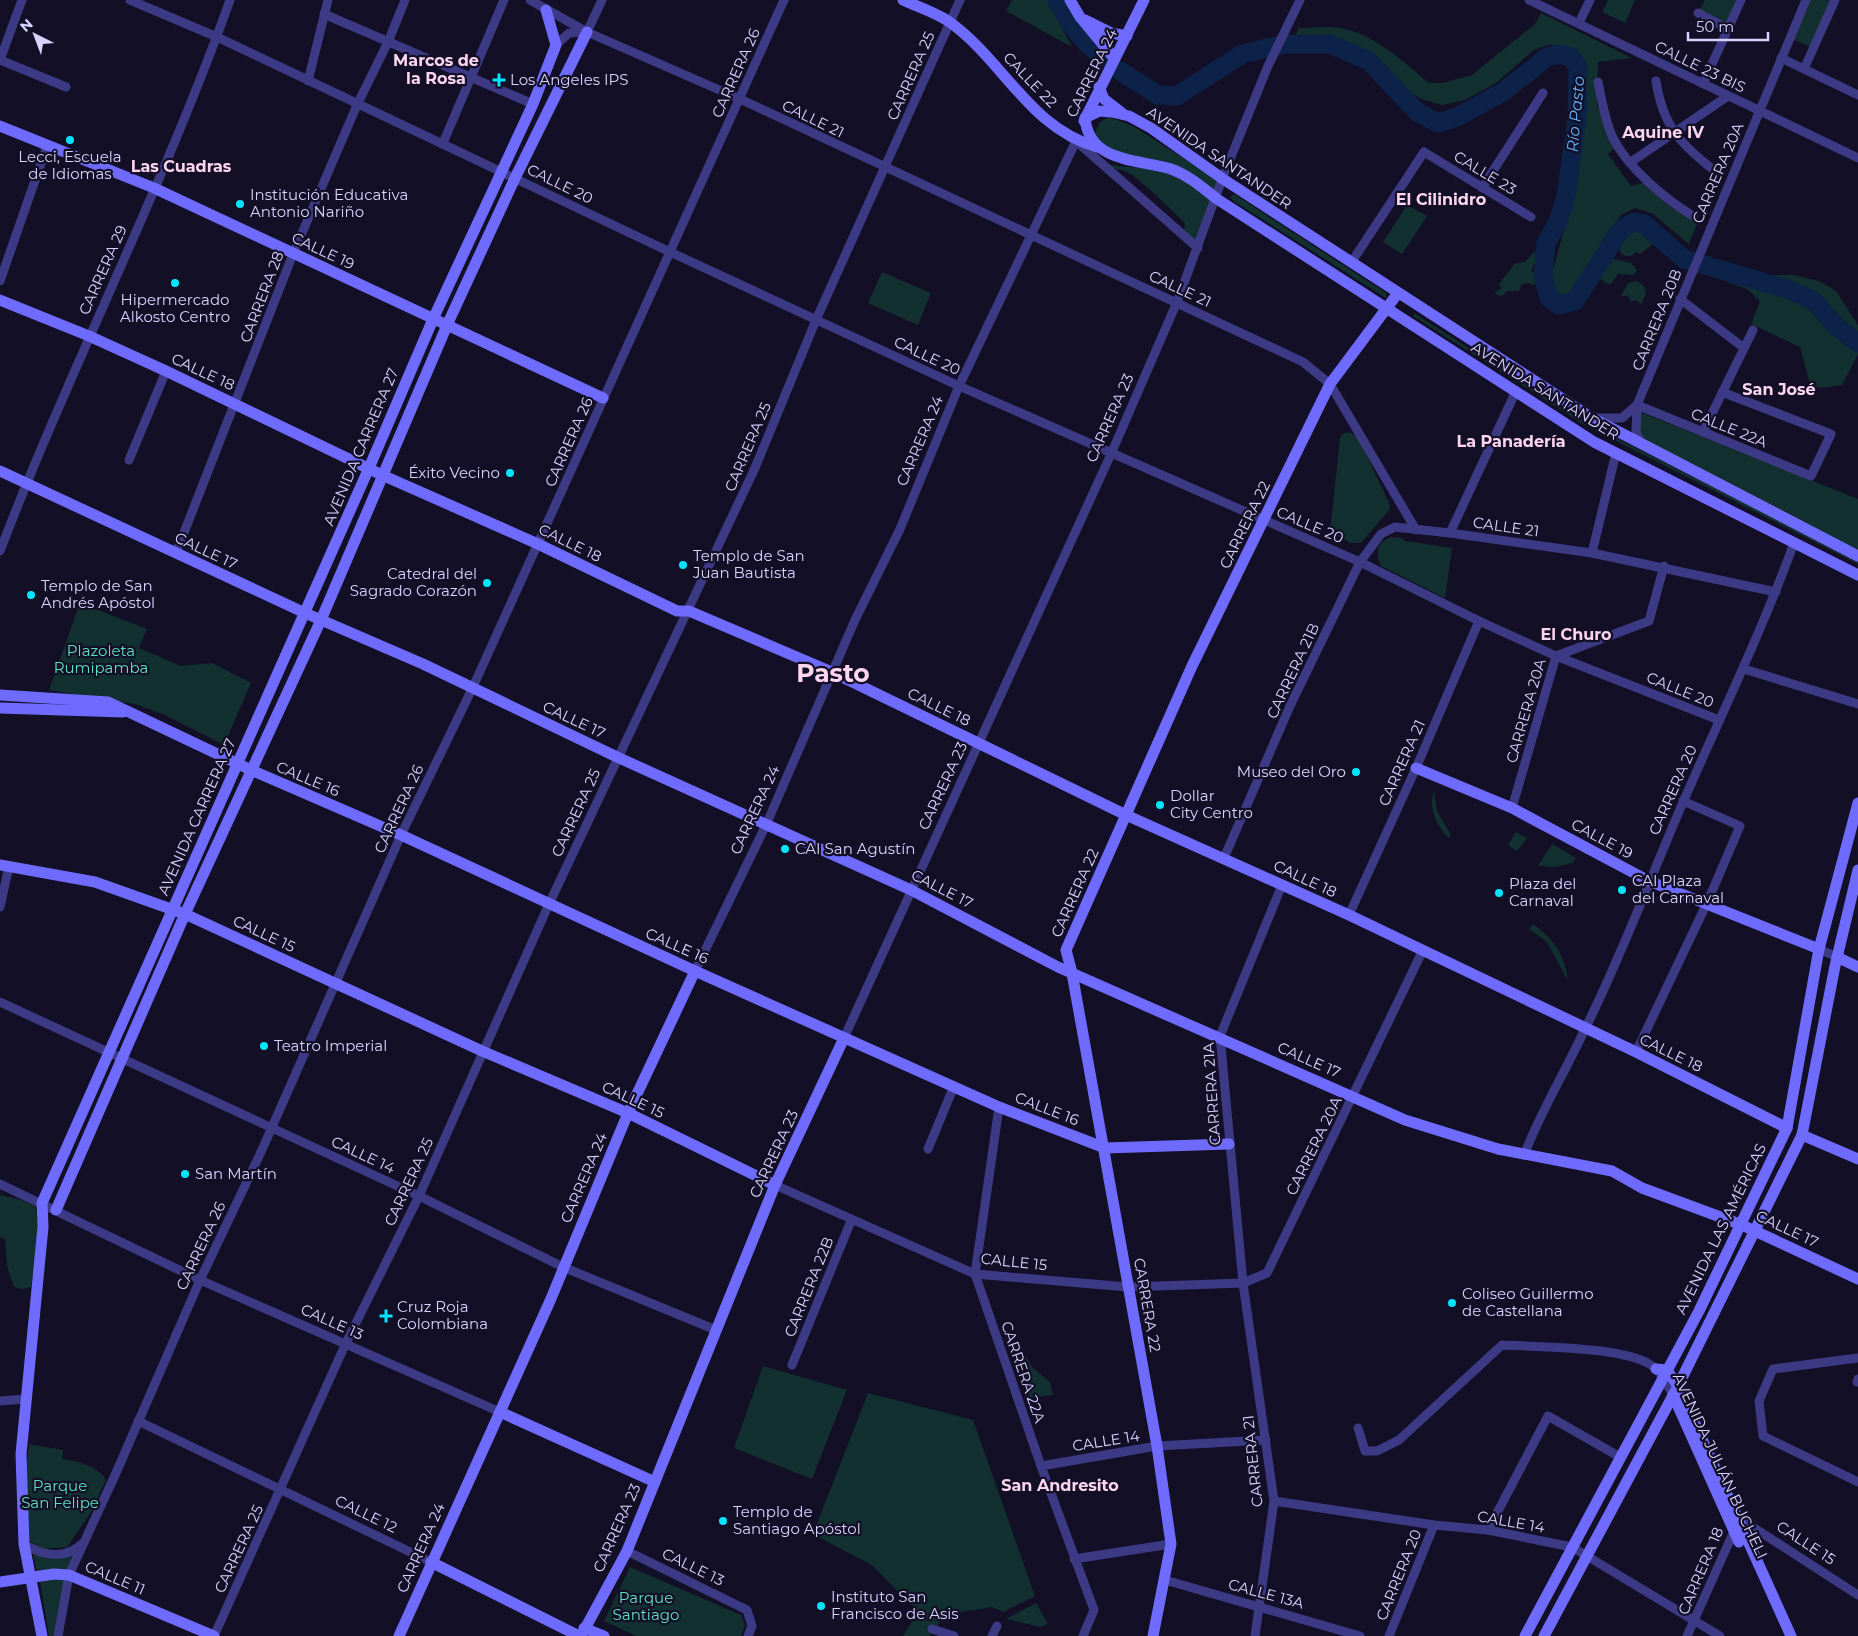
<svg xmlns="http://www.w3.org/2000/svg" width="1858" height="1636" viewBox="0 0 1858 1636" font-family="Montserrat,sans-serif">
<rect width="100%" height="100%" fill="#130f26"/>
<!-- green -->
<g fill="#12302f">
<polygon points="1012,0 1048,0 1072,47 1006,11"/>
<polygon points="1608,0 1635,0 1625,23 1602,12"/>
<polygon points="1705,0 1741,0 1728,29 1698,13"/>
<polygon points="1811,0 1831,0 1811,47 1794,40"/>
<path d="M1541,13L1632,58L1598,62L1597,105L1615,148L1608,154L1631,186L1642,183L1669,206L1698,222L1689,244L1653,214L1635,208L1621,215L1582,273L1570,296L1562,299L1553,290L1551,277L1567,219L1580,120L1582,75L1575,50L1561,45H1548L1534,50L1496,83L1465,100L1442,105L1422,99L1409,92L1385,67L1340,38L1293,40L1299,28C1313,28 1332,25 1345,29C1376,36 1405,63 1429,83H1443L1472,75L1535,24Z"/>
<path d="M1109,117L1133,126L1218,180L1217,191L1108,148L1095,135C1097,125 1100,121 1109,117Z"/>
<path d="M1108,164C1124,168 1138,167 1154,169C1176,172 1195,188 1213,200L1197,243L1184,231L1185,223C1168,207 1151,189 1132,175C1125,169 1115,171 1108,164Z"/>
<polygon points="1234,194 1386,293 1386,298 1232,200 1230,197"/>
<polygon points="1407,205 1427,216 1402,254 1383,242"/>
<path d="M1632,229C1639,234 1646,231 1653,238L1652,245L1640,254L1636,252C1630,258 1627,257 1620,253C1619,242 1623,235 1632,229Z"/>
<path d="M1534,252L1540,253L1531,271L1537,275V280L1533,285L1529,283L1522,284L1519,291H1507L1502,296L1497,295L1495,292L1502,288L1499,285C1503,277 1510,272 1514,264L1525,262Z"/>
<polygon points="1610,258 1631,263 1637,270 1633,275 1618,274 1610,285 1600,279 1596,274"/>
<polygon points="1710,258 1767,275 1793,275 1819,281 1836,291 1858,325 1858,354 1842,385 1820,388 1810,384 1800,347 1751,324 1760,301 1747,289 1705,274"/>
<polygon points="882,272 931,293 918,325 868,303"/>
<polygon points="1637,281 1644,286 1646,294 1641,304 1635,300 1631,302 1628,296 1621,296 1628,283"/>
<polygon points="1414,313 1584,422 1858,560 1858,564 1583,424 1413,316"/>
<polygon points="1640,412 1858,499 1858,549 1834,540 1647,445 1638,433"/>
<polygon points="1350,432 1359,439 1390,505 1389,510 1361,543 1351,543 1330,532 1340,438 1342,434"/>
<path d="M1390,537L1402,538L1405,541L1452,548L1445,598L1381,566C1375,553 1377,543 1390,537Z"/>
<polygon points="80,603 147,629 139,648 181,666 212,663 251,683 224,745 165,715 135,704 49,690"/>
<path d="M1434,791L1437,811L1451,835L1448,838C1437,825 1428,809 1434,791Z"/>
<polygon points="1516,832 1527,838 1517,851 1508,845"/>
<polygon points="1552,844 1576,858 1572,863 1556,867 1538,866"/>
<path d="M1533,924C1553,938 1566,957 1568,981L1547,942L1529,929Z"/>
<polygon points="0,1195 18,1199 35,1206 39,1235 31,1287 23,1289 14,1287 7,1266 5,1239 0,1237"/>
<polygon points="1026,1356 1032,1367 1050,1382 1053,1395 1030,1398 1014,1362"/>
<polygon points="763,1366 847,1390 812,1479 734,1448"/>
<polygon points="868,1393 973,1420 1035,1596 1003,1612 992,1607 942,1615 936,1630 932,1629 930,1636 903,1636 912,1621 924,1618 873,1566 813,1534"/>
<path d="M29,1444L63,1450L62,1459C78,1461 97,1465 106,1480L90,1514L67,1547L43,1549L28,1540L26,1469Z"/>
<polygon points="33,1553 74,1554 67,1572 37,1573"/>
<polygon points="630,1567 741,1615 745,1625 741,1636 636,1636 604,1621"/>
<polygon points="47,1578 64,1579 55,1636 49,1636 40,1582"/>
<polygon points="1036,1603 1048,1624 1040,1627 1006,1619"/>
</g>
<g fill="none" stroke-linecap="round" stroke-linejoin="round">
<!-- river -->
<g stroke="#0c2248" stroke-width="19">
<path d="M1057,0C1069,22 1082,44 1104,57"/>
<polyline points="1120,71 1158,95 1177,96 1242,54 1285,44 1330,44 1369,61 1417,112 1438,123 1457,117 1503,92 1547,57 1558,54 1571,57 1578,67 1577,118 1566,196 1558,222 1546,243 1543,277 1549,298 1559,305 1575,301 1621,229 1634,222 1644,224 1684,259 1790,290 1814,301 1835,325 1858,343"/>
</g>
<!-- street -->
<g stroke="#3d3a85" stroke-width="9">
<polyline points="22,0 0,60 66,87"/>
<polyline points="130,0 217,37 670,252 959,386 1360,562 1479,621 1556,656 1719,720"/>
<polyline points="530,0 587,32 740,99 1303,362 1330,384 1416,530"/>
<polyline points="1529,0 1858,158"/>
<polyline points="1698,13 1728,29"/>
<polyline points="324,14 533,104"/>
<polyline points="1579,23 1590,0"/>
<polyline points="587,32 602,0"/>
<polyline points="556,45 569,33 584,32"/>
<polyline points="1781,58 1858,95"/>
<polyline points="1804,69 1835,0"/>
<polyline points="308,81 328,0"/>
<path d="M1656,81C1663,126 1680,144 1715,171"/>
<path d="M1598,82C1602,101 1605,121 1613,138C1628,168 1665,199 1693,216"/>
<polyline points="1703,84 1741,0"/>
<polyline points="443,143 504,0"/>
<polyline points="1631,162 1728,96"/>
<polyline points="1482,188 1543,93"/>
<polyline points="1351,263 1424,152 1531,217"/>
<polyline points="0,281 47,146"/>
<polyline points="1680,299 1744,348"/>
<polyline points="1637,405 1811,476 1831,434 1722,392"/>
<polyline points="1595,418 1622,418 1637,405"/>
<polyline points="1703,432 1753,330"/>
<polyline points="1642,444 1636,433 1637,405 1806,0"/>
<polyline points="129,460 166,371"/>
<polyline points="1450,533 1516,391"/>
<path d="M0,551C71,365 163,188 230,0"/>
<polyline points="176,553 293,254 357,105 388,42 405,0"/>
<polyline points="1592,553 1616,453"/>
<polyline points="1744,669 1858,704"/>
<polyline points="1512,808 1556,656 1649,621 1664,566"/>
<polyline points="1224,858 1290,706 1360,562 1381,534 1395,527 1450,533 1592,553 1776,592"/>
<polyline points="0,907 9,866"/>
<polyline points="1349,915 1416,768 1479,621"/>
<polyline points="1819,949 1837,957"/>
<polyline points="695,971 766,825 855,620 900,529 959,386 1076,141 1198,248"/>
<polyline points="0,1002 419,1196 563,1267 716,1330"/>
<polyline points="844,1038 1111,454 1177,302 1224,174 1268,66 1300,0"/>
<polyline points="1636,1052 1707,903 1740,826 1683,801"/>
<polyline points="999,1107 975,1274 1041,1466 1094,1610 1083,1636"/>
<polyline points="928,1149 954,1086"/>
<path d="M1524,1155C1541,1111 1565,1072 1585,1029C1622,955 1651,876 1684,800C1721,715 1762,631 1794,543"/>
<polyline points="0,1184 200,1280 500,1412"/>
<polyline points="775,1185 975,1274 1128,1287 1243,1283 1267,1273 1423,950"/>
<polyline points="1858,1358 1773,1369 1759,1401 1763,1436 1858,1482"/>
<polyline points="792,1365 851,1221"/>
<polyline points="1857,1382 1858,1379"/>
<polyline points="0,1401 26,1399"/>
<polyline points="138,1421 431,1562"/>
<path d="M1358,1428L1365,1451H1377L1399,1440L1502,1345C1536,1347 1634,1346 1656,1369C1663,1376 1668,1387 1673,1395"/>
<polyline points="1041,1466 1157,1446 1266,1440"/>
<polyline points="1274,1501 1434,1525 1488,1530 1572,1547 1720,1636"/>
<polyline points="1737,1517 1858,1595"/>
<polyline points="1488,1530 1548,1416 1620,1457"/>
<path d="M24,1544C43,1556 66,1560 83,1543"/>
<polyline points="627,1551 747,1610 752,1626 748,1636"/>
<polyline points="1074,1559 1171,1544"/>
<polyline points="1165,1580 1360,1636"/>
<polyline points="932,1629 954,1636"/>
<polyline points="58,1636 69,1575 116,1473 200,1280 261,1152 401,835 472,689 784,0"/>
<polyline points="214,1636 345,1345 419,1196 549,904 755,468 816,320 960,0"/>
<polyline points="992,1636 997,1626"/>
<polyline points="1255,1636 1274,1501 1243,1283 1220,1036 1282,885"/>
<polyline points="1389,1636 1434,1525"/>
<polyline points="1687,1636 1735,1529"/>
</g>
<!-- secondary -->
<g stroke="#6f6bff" stroke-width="11">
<path d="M903,0C918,7 938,13 951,23C1004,62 1030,128 1097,147"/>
<polyline points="1070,0 1080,17 1114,58"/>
<polyline points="1085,20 1111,33 1127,36"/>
<polyline points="1099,87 1104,99 1121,112"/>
<polyline points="1084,121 1144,0"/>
<polyline points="0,126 154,188 603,398"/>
<polyline points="0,300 89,336 166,371 382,475 538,544 677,611 689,611 834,673 1126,815 1349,915 1636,1052 1787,1128"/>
<polyline points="0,471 305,613 423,664 617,757 911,890 1058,967 1405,1120 1498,1149 1612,1171 1642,1188 1742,1225 1858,1279"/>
<path d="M1858,556L1592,418L1223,179L1151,128L1129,116L1112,112L1099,111L1085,118C1089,163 1138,159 1171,169C1188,175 1203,188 1217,199L1594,442L1858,575"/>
<polyline points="0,695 108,702 251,770 401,835 695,971 999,1107 1105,1148 1229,1144"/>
<polyline points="0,708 123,712"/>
<polyline points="1416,768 1512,808 1649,881 1819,949"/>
<polyline points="0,865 95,882 185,914 482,1051 628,1113 775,1185"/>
<polyline points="1837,957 1858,967"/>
<polyline points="1802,1135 1858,1159"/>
<polyline points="56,1210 185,914 321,620 448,323 515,178 587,32"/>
<polyline points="1656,1369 1667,1370 1678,1386 1791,1636"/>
<polyline points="1673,1395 1739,1542"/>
<polyline points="500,1412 655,1482"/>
<polyline points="431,1562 579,1636"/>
<polyline points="0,1582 54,1574 69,1575 214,1636"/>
<polyline points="584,1628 604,1636"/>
<polyline points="42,1636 24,1544 21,1454 43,1227 42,1203 369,468 434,317 533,104 556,45 546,10"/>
<polyline points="399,1636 550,1301 628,1113 695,971"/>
<polyline points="581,1636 627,1551 775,1185 844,1038"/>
<polyline points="1153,1636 1171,1544 1157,1446 1072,973 1066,950 1192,666 1330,384 1398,293"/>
<polyline points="1525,1636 1699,1311 1787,1128 1819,949 1858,803"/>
<polyline points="1544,1636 1678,1386 1802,1135 1835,966 1858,870"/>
</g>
</g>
<!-- markers -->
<g fill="#00e5ff" stroke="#130f26" stroke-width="2">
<path d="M496.5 72.5h5v5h5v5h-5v5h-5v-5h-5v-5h5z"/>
<circle cx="70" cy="140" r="5"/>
<circle cx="240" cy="204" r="5"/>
<circle cx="175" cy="283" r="5"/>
<circle cx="510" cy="473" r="5"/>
<circle cx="683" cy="565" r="5"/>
<circle cx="487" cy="583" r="5"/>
<circle cx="31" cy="595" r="5"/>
<circle cx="1356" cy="772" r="5"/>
<circle cx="1160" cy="805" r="5"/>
<circle cx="785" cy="849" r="5"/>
<circle cx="1622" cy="890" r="5"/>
<circle cx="1499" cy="893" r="5"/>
<circle cx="264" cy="1046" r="5"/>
<circle cx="185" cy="1174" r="5"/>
<circle cx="1452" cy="1303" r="5"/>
<path d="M383.5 1308.5h5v5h5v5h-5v5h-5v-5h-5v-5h5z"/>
<circle cx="723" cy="1521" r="5"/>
<circle cx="821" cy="1606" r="5"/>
</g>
<g text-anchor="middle" stroke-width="4.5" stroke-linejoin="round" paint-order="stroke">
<!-- street labels -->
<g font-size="15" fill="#d9d4ff" stroke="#130f26">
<text transform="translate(1700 67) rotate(26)" y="5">CALLE 23 BIS</text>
<text transform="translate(736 73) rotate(-66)" y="5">CARRERA 26</text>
<text transform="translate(1092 73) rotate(-64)" y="5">CARRERA 24</text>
<text transform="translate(911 76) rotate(-66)" y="5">CARRERA 25</text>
<text transform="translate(1030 80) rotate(46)" y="5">CALLE 22</text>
<text transform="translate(813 119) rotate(26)" y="5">CALLE 21</text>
<text transform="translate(1219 158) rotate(34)" y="5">AVENIDA SANTANDER</text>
<text transform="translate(1485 173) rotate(31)" y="5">CALLE 23</text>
<text transform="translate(1718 173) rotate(-67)" y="5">CARRERA 20A</text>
<text transform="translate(560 184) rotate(26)" y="5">CALLE 20</text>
<text transform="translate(323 251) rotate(25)" y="5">CALLE 19</text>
<text transform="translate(103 270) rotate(-66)" y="5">CARRERA 29</text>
<text transform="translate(1180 289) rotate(25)" y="5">CALLE 21</text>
<text transform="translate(262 297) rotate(-69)" y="5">CARRERA 28</text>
<text transform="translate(1657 320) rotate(-68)" y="5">CARRERA 20B</text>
<text transform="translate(927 356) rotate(25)" y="5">CALLE 20</text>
<text transform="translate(203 372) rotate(25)" y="5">CALLE 18</text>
<text transform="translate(1545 391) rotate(32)" y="5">AVENIDA SANTANDER</text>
<text transform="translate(1110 418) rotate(-66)" y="5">CARRERA 23</text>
<text transform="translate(1729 428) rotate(22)" y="5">CALLE 22A</text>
<text transform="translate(920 441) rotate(-67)" y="5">CARRERA 24</text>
<text transform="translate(569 442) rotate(-66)" y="5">CARRERA 26</text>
<text transform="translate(361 447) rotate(-67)" y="5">AVENIDA CARRERA 27</text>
<text transform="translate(748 447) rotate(-67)" y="5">CARRERA 25</text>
<text transform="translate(1245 525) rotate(-64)" y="5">CARRERA 22</text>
<text transform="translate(1310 525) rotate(23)" y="5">CALLE 20</text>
<text transform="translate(1506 527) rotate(8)" y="5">CALLE 21</text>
<text transform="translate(570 543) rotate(26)" y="5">CALLE 18</text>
<text transform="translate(206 551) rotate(25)" y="5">CALLE 17</text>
<text transform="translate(1293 671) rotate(-65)" y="5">CARRERA 21B</text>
<text transform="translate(1680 690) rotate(22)" y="5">CALLE 20</text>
<text transform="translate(939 707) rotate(26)" y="5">CALLE 18</text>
<text transform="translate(1526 711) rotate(-74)" y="5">CARRERA 20A</text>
<text transform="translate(574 720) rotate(25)" y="5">CALLE 17</text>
<text transform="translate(1402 763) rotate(-66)" y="5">CARRERA 21</text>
<text transform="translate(308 779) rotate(23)" y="5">CALLE 16</text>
<text transform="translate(943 786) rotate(-65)" y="5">CARRERA 23</text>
<text transform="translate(1673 790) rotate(-66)" y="5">CARRERA 20</text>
<text transform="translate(399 809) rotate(-65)" y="5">CARRERA 26</text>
<text transform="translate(755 810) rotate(-65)" y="5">CARRERA 24</text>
<text transform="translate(576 813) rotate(-65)" y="5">CARRERA 25</text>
<text transform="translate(197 817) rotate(-66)" y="5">AVENIDA CARRERA 27</text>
<text transform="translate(1602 839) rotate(28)" y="5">CALLE 19</text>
<text transform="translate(1305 879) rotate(25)" y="5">CALLE 18</text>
<text transform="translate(942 889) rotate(27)" y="5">CALLE 17</text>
<text transform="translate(1075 893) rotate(-66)" y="5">CARRERA 22</text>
<text transform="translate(264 934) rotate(25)" y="5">CALLE 15</text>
<text transform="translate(677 946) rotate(24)" y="5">CALLE 16</text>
<text transform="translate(1671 1053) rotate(26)" y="5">CALLE 18</text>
<text transform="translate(1309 1060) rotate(24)" y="5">CALLE 17</text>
<text transform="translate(1212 1094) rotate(-94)" y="5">CARRERA 21A</text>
<text transform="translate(633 1100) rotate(25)" y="5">CALLE 15</text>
<text transform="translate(1047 1109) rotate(21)" y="5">CALLE 16</text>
<text transform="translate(1314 1146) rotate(-64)" y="5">CARRERA 20A</text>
<text transform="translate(774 1154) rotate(-65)" y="5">CARRERA 23</text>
<text transform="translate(363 1155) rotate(25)" y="5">CALLE 14</text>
<text transform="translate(584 1178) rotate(-67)" y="5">CARRERA 24</text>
<text transform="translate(409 1182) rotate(-65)" y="5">CARRERA 25</text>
<text transform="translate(1721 1229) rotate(-64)" y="5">AVENIDA LAS AMÉRICAS</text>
<text transform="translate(1787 1229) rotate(25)" y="5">CALLE 17</text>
<text transform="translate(201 1246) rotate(-65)" y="5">CARRERA 26</text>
<text transform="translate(1014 1262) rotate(6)" y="5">CALLE 15</text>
<text transform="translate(809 1287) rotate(-68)" y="5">CARRERA 22B</text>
<text transform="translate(1147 1305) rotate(80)" y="5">CARRERA 22</text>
<text transform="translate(332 1322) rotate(24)" y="5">CALLE 13</text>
<text transform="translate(1023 1372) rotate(71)" y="5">CARRERA 22A</text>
<text transform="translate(1106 1441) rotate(-9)" y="5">CALLE 14</text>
<text transform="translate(1253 1461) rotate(-96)" y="5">CARRERA 21</text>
<text transform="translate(1720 1466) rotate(65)" y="5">AVENIDA JULIÁN BUCHELI</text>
<text transform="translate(366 1514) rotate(26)" y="5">CALLE 12</text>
<text transform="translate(1511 1522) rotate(10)" y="5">CALLE 14</text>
<text transform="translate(617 1528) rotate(-66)" y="5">CARRERA 23</text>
<text transform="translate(1806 1543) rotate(33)" y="5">CALLE 15</text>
<text transform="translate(421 1548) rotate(-66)" y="5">CARRERA 24</text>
<text transform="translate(239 1549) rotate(-65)" y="5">CARRERA 25</text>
<text transform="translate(693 1567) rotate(26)" y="5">CALLE 13</text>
<text transform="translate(1701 1571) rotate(-67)" y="5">CARRERA 18</text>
<text transform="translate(1399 1575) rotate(-68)" y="5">CARRERA 20</text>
<text transform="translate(115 1578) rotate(23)" y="5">CALLE 11</text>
<text transform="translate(1266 1594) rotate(15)" y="5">CALLE 13A</text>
</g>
<!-- poi labels -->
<g font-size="15" fill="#d9d4ff" stroke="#130f26" text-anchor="start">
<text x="510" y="85">Los Angeles IPS</text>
<text x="70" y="162" text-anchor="middle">Lecci, Escuela<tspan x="70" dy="17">de Idiomas</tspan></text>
<text x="250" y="200">Institución Educativa<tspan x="250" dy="17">Antonio Nariño</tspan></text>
<text x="175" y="305" text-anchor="middle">Hipermercado<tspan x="175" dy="17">Alkosto Centro</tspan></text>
<text x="500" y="478" text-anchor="end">Éxito Vecino</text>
<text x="693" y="561">Templo de San<tspan x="693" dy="17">Juan Bautista</tspan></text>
<text x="477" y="579" text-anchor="end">Catedral del<tspan x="477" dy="17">Sagrado Corazón</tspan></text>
<text x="41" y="591">Templo de San<tspan x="41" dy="17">Andrés Apóstol</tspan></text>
<text x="1346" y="777" text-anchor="end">Museo del Oro</text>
<text x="1170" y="801">Dollar<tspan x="1170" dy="17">City Centro</tspan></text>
<text x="795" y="854">CAI San Agustín</text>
<text x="1632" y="886">CAI Plaza<tspan x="1632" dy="17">del Carnaval</tspan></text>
<text x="1509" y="889">Plaza del<tspan x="1509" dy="17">Carnaval</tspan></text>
<text x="274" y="1051">Teatro Imperial</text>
<text x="195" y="1179">San Martín</text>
<text x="1462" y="1299">Coliseo Guillermo<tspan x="1462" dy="17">de Castellana</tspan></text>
<text x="397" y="1312">Cruz Roja<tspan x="397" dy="17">Colombiana</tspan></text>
<text x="733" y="1517">Templo de<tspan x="733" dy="17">Santiago Apóstol</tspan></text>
<text x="831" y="1602">Instituto San<tspan x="831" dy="17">Francisco de Asis</tspan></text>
</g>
<!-- park labels -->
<g font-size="15" fill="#5fe0c0" stroke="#130f26">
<text x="101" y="656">Plazoleta<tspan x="101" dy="17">Rumipamba</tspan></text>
<text x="60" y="1491">Parque<tspan x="60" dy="17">San Felipe</tspan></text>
<text x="646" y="1603">Parque<tspan x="646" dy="17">Santiago</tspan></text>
</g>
<!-- neighbourhood labels -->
<g font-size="16" font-weight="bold" fill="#ffd6f0" stroke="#130f26">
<text x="436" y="66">Marcos de<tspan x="436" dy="18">la Rosa</tspan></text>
<text x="1663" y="138">Aquine IV</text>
<text x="181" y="172">Las Cuadras</text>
<text x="1441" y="205">El Cilinidro</text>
<text x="1779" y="395">San José</text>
<text x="1511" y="447">La Panadería</text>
<text x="1576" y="640">El Churo</text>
<text x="1060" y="1491">San Andresito</text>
</g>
<!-- water labels -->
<g font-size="16" font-style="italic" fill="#62b6ff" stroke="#130f26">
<text transform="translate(1575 114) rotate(-85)" y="6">Río Pasto</text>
</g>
<!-- town labels -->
<g font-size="25" font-weight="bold" fill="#ffd6f0" stroke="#130f26">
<text x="833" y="682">Pasto</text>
</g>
</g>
<!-- north arrow -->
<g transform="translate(35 35) rotate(318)" stroke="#130f26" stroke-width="4" paint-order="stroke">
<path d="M0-4L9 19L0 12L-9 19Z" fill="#d9d4ff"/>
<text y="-8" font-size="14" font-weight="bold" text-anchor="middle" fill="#d9d4ff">N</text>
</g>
<!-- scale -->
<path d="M1688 32v8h80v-8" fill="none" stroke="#d9d4ff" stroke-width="2.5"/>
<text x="1696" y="32" font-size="15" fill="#d9d4ff" stroke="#130f26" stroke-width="4" paint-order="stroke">50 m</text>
</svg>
